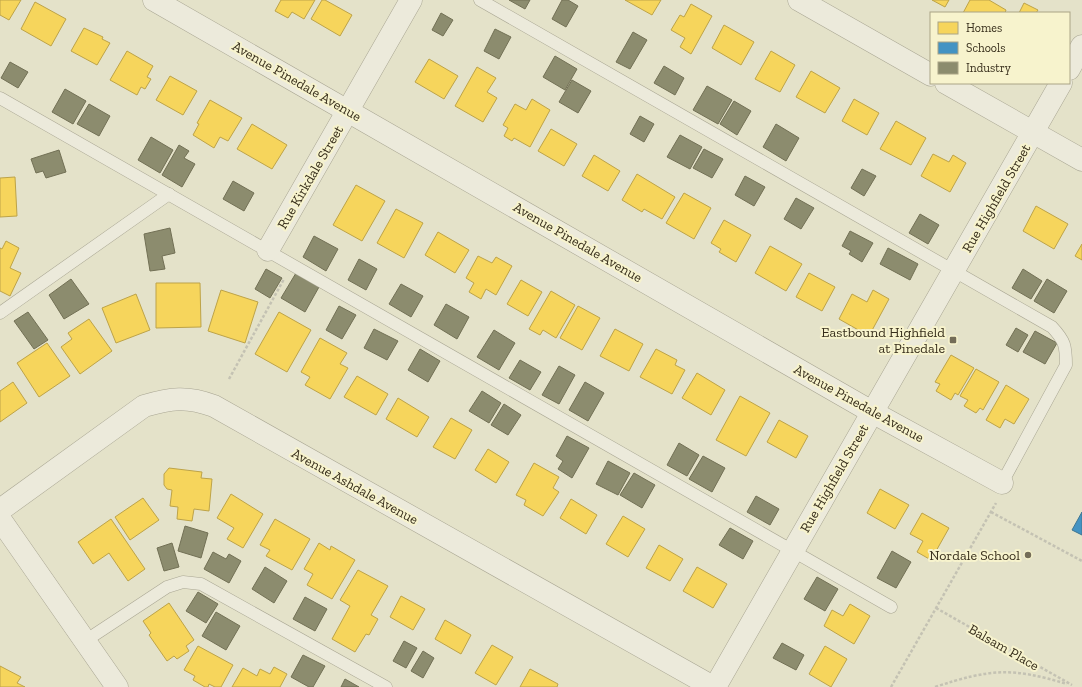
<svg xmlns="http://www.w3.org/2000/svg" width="1082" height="687" viewBox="0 0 1082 687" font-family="'Zilla Slab',serif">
<rect width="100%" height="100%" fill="#e4e2c9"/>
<!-- homes -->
<g fill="#f6d55c" stroke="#bda348">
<polygon points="0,0 21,0 9,20 0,15"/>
<polygon points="281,0 315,0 304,19 292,12 288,18 275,11"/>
<polygon points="322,0 325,0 352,15 340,36 311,19"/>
<polygon points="625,0 661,0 652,15"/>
<polygon points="932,0 949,0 945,7"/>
<polygon points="970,0 989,0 1006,10 1005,13 963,13"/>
<polygon points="35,2 66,19 51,46 21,29"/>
<polygon points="1024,3 1038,10 1036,13 1019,13"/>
<polygon points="691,4 712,16 691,54 680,47 685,38 671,30 680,15 684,17"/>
<polygon points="724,25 754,42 741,65 712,48"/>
<polygon points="84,28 103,37 102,39 110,43 97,65 71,51"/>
<polygon points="127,51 153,66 147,77 151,79 145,89 141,87 137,95 110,80"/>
<polygon points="771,51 795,65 780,92 755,79"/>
<polygon points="429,59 458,76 444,99 415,82"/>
<polygon points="477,67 496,78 487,92 497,98 483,122 455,106"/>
<polygon points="811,71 840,88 825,113 796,97"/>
<polygon points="170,76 197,91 183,115 156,100"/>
<polygon points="532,99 550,110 530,147 514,138 512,141 504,136 508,128 503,125 515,104 526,110"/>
<polygon points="854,99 879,113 867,135 842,121"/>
<polygon points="210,100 242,118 228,141 220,137 214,148 193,135 199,124 197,123"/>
<polygon points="896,121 926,138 911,165 880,149"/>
<polygon points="252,124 287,145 272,169 237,149"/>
<polygon points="551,129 577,144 564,166 538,151"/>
<polygon points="933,154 949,162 953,155 966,163 950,192 921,176"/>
<polygon points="594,155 620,171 608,191 582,176"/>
<polygon points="637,174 675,197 662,219 644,209 642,212 622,200"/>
<polygon points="15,177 17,216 0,217 0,178"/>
<polygon points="356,185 385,201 362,241 333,225"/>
<polygon points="684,193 711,208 694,239 666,223"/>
<polygon points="1036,206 1068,224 1054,249 1023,231"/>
<polygon points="396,209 423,223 404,258 377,243"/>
<polygon points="724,220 751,235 736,262 719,252 721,249 711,243"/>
<polygon points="438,232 469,250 455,273 425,255"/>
<polygon points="6,241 19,248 10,268 21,273 10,296 0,291 0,248 2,249"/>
<polygon points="1082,244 1082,260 1075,256"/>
<polygon points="770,246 802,264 786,291 755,273"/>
<polygon points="478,256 492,263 496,257 512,266 496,295 486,289 481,299 469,292 474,283 466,278"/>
<polygon points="809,273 835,287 822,311 796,297"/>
<polygon points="521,280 542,292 528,316 507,304"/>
<polygon points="156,283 200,283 201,327 156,328"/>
<polygon points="221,290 258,302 245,343 208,331"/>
<polygon points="873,290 889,299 869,336 839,319 852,294 867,302"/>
<polygon points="551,291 575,305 556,338 543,330 540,335 529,329"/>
<polygon points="136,294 150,330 116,343 102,308"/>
<polygon points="578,306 600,318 582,350 560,338"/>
<polygon points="279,312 311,330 287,372 255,354"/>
<polygon points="89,319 112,351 80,374 61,347 72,339 68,333"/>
<polygon points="615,329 643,344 629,371 600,356"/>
<polygon points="320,338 347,353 340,364 348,368 330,399 305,385 310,377 301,372"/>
<polygon points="47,343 70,376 39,397 17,363"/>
<polygon points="656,349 677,360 675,365 685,370 672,394 640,377"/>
<polygon points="951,355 974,368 958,395 955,393 951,400 936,391 940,384 935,382"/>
<polygon points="976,369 999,382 983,410 980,408 976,413 964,406 968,400 960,396"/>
<polygon points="697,373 725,390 711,415 682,398"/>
<polygon points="357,376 388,394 376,415 344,397"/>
<polygon points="13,382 27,403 0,422 0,391"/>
<polygon points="1006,385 1029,399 1014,424 1005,419 1000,428 986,420"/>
<polygon points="740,396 770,413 746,456 716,440"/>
<polygon points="398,398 429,417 417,437 386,419"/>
<polygon points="451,418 472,430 455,459 433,447"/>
<polygon points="779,420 808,436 796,458 767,442"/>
<polygon points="488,449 509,462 496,483 475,470"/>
<polygon points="534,463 559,477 553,488 559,492 543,516 524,505 526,500 516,495"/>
<polygon points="169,468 202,472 201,478 212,479 209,511 194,509 192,521 177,519 178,507 170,506 172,490 167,489 164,485 164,474"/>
<polygon points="880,489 909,505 895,529 867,513"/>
<polygon points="231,494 263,514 243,548 227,539 234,528 217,518"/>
<polygon points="143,498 159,520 130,540 115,517"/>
<polygon points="571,499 597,515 586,534 560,518"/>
<polygon points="922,513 949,528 931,560 917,552 923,541 910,534"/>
<polygon points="623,516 645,529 628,557 606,544"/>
<polygon points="111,519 145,569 128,581 109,553 93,564 78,542"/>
<polygon points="275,519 310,539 292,570 266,556 270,550 260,545"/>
<polygon points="319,543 330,550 331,546 355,560 332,599 307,585 313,574 304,569"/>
<polygon points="659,545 683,559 670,581 646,568"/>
<polygon points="697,567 727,584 713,608 683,591"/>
<polygon points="358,570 388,586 371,615 378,619 369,635 366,634 355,652 332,639 350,606 340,600"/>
<polygon points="401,596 425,609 413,630 390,617"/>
<polygon points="169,603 194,640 186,646 189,651 177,659 174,656 167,661 149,635 151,633 143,621"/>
<polygon points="850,604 870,616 854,644 824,626 832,610 843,616"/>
<polygon points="445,620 471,635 461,654 435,639"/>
<polygon points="492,645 513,657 496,685 475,673"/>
<polygon points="198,646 233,665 221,687 215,687 209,684 208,687 205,687 193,680 195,676 184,670"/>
<polygon points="825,646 847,659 831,687 809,674"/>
<polygon points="0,666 21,677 17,683 25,687 0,687"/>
<polygon points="274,667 287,674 280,687 232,687 243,668 257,676 260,669 270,674"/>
<polygon points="530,669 558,684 557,687 520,687"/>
</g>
<!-- schools -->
<polygon fill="#4393c3" stroke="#3f7591" points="1082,512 1082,535 1072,530"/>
<!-- industry -->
<g fill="#8c8c6e" stroke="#727055">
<polygon points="509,0 530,0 525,9"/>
<polygon points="562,0 568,0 578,6 566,27 552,19"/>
<polygon points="441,13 453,20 443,36 432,30"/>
<polygon points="495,29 511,37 499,59 484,51"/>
<polygon points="633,32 647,40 630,69 616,62"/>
<polygon points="555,56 577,69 565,90 543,77"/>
<polygon points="10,62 28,72 18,88 1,78"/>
<polygon points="664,66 684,78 675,95 654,83"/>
<polygon points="572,80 591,91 578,113 559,102"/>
<polygon points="707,86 732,100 718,124 693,110"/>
<polygon points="65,89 86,101 73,124 52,112"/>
<polygon points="734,101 751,111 737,135 720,124"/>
<polygon points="89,104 110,116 99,136 77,124"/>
<polygon points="640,116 654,124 644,142 630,134"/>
<polygon points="776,124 799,138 786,161 763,147"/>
<polygon points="680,135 702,147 690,169 667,157"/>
<polygon points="151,137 173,150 160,173 138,160"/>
<polygon points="179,145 189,151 184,158 195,164 182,187 162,175"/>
<polygon points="704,149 723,159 712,178 693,168"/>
<polygon points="59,150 66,172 46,178 43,171 36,173 31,159"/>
<polygon points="862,169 876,176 864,196 851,188"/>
<polygon points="745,176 765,187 754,206 735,195"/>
<polygon points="233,181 254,193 244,211 223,199"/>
<polygon points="796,198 814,208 801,229 784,219"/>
<polygon points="920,214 939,225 928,244 909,233"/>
<polygon points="170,228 175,253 162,256 165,269 150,271 144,234"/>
<polygon points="850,231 873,243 862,262 849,254 851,251 842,246"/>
<polygon points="314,236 338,249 326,271 303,257"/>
<polygon points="888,248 918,264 910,280 880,264"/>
<polygon points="359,259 377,269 366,290 348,280"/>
<polygon points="266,269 282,278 270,298 255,289"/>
<polygon points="1023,269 1042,281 1031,299 1012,288"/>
<polygon points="296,273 319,287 305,312 281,298"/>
<polygon points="71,279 89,304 64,319 49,295"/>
<polygon points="1047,279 1067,291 1054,313 1034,301"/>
<polygon points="401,284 423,296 411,317 389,304"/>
<polygon points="446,304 469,317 457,339 434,325"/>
<polygon points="339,306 356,315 342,339 326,330"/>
<polygon points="28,312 48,340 34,349 14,321"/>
<polygon points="1016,328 1028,335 1018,352 1006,345"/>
<polygon points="374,329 398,341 387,360 364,348"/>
<polygon points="494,330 515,343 499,370 477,357"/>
<polygon points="1035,331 1057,343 1045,364 1023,352"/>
<polygon points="420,349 440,361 428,382 408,370"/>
<polygon points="520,360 541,372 530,390 509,378"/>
<polygon points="559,366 575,375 559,404 542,395"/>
<polygon points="585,382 604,393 588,421 569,410"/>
<polygon points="482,391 501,403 489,423 469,411"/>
<polygon points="504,404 521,415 508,435 491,425"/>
<polygon points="567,436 589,448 572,478 558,469 563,461 556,456"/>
<polygon points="679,443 699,455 687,476 667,465"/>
<polygon points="703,456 725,468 712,492 689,479"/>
<polygon points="608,461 630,473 618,495 596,484"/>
<polygon points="634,473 655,485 642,508 620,495"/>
<polygon points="756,496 779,509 770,525 747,512"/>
<polygon points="185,526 208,533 201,558 178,551"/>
<polygon points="730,528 753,541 743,559 719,545"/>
<polygon points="172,543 179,567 164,571 157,548"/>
<polygon points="892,551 911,562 896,588 877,578"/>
<polygon points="213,552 226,559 229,554 241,561 229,583 204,569"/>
<polygon points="265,567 287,581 274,603 252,589"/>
<polygon points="817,577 838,589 825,611 804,599"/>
<polygon points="198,592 218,604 206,623 186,611"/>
<polygon points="305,597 327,609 315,631 293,619"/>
<polygon points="216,612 240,626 226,650 202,636"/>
<polygon points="404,641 417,648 406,668 393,661"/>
<polygon points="782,643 804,655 796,670 773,658"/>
<polygon points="423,651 434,658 423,678 411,671"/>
<polygon points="303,655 325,666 313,687 309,687 291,677"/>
<polygon points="345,679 359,687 341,687"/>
</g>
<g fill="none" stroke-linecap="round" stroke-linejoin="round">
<defs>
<g id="service">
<path d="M480,0L1052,327C1065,341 1066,346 1066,365L1002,483"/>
<polyline points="0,98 891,607"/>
<polyline points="0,313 169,194"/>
<polyline points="85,641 167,587 183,582 201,584 386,687"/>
</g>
<g id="minor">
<polyline points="154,0 872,412 1002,483"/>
<polyline points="799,0 931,75"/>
<polyline points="1069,69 1082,46"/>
<polyline points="946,83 1082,160"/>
<polyline points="268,250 411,0"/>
<path d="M0,510L144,406C171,398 187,396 214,406L713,687"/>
<polyline points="715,687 1061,83"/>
</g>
<polyline id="tertiary" points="0,519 117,687"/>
</defs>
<!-- service casing -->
<use href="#service" stroke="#a9a693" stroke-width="13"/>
<!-- minor casing -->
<use href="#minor" stroke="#a9a693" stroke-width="23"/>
<!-- tertiary casing -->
<use href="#tertiary" stroke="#a9a693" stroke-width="23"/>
<!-- path -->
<g stroke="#c4c2b3" stroke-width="2.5" stroke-dasharray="3 2" stroke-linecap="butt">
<polyline points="229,379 284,279"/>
<polyline points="991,512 1082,561"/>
<polyline points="936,608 1072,685"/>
<polyline points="891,687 996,503"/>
<path d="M935,687C990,669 1011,667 1067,684"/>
</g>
<!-- service -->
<use href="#service" stroke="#eceadb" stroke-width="12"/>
<!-- minor -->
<use href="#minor" stroke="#eceadb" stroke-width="22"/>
<!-- tertiary -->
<use href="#tertiary" stroke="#eceadb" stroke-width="22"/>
</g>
<!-- markers -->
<g fill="#746d58" stroke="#f7f3cd" stroke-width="1.5">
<rect x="949" y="336" width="8" height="8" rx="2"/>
<circle cx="1028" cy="555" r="4"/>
</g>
<g text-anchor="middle" stroke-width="4" stroke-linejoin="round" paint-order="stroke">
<!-- street labels -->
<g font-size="14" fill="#372e1b" stroke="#f7f3cd">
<text transform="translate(297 81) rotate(30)" y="5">Avenue Pinedale Avenue</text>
<text transform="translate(310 177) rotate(-60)" y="5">Rue Kirkdale Street</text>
<text transform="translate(996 198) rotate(-60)" y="5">Rue Highfield Street</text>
<text transform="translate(578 242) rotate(30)" y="5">Avenue Pinedale Avenue</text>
<text transform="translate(859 403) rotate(29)" y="5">Avenue Pinedale Avenue</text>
<text transform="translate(834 478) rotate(-60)" y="5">Rue Highfield Street</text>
<text transform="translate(355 486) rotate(29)" y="5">Avenue Ashdale Avenue</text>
<text transform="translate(1004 647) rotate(30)" y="5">Balsam Place</text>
</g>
<!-- poi labels -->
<g font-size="14" fill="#372e1b" stroke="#f7f3cd" text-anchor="end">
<text x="945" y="337">Eastbound Highfield<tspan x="945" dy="16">at Pinedale</tspan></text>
<text x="1020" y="560">Nordale School</text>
</g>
</g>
<!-- legend -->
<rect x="930" y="12" width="140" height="72" fill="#f7f3cd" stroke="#aaa486"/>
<rect x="938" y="22" width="20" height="12" fill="#f6d55c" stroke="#aaa486"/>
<text x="966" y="32" font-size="12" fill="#372e1b">Homes</text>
<rect x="938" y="42" width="20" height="12" fill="#4393c3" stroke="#aaa486"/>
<text x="966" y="52" font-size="12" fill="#372e1b">Schools</text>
<rect x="938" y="62" width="20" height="12" fill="#8c8c6e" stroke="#aaa486"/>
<text x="966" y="72" font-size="12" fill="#372e1b">Industry</text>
</svg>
